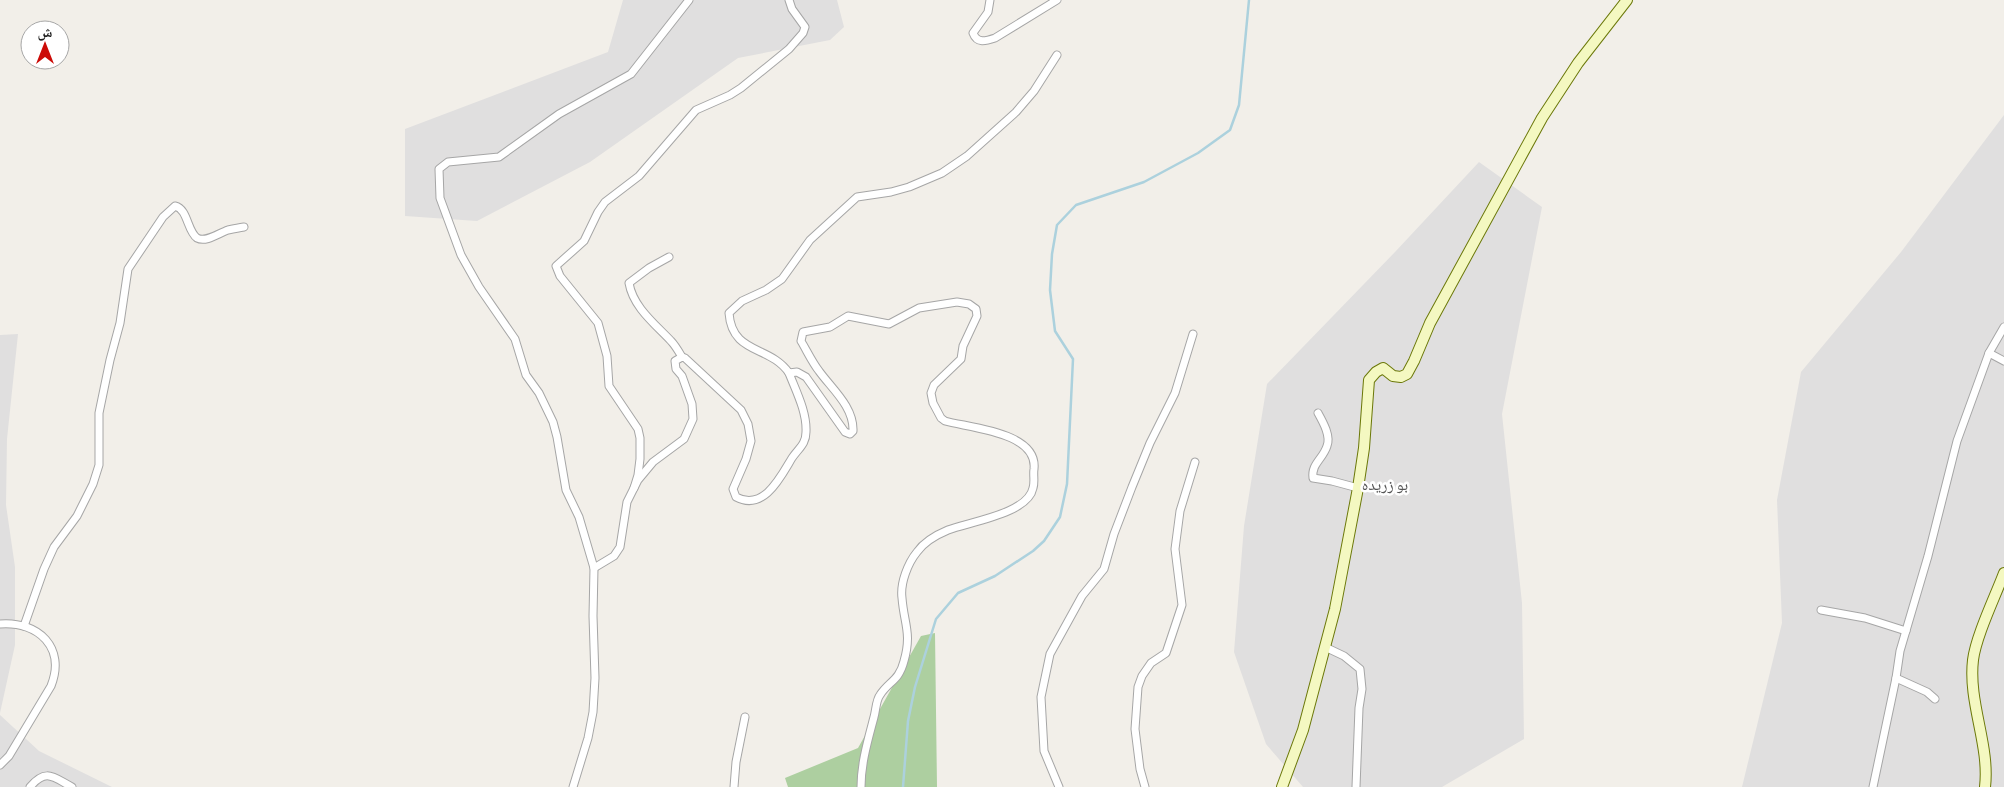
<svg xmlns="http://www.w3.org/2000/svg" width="2004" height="787" viewBox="0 0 2004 787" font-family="'Alegreya Sans','Noto Naskh Arabic',sans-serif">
<rect width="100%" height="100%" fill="#f2efe9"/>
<!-- residential -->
<g fill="#e0dfdf">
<polygon points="623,0 837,0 844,27 830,40 738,58 590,162 477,221 405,216 405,129 608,52"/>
<polygon points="2004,115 2004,787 1742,787 1782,623 1777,500 1801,372 1901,252"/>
<polygon points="1479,162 1542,207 1502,414 1522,603 1524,739 1442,787 1303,787 1266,744 1234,652 1244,526 1267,384 1395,252"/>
<polygon points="18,334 7,439 6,505 15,567 15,645 0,713 0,335"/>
<polygon points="0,715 39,751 112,787 0,787"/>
</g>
<!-- forest -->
<polygon fill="#adcfa0" points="935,633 937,787 788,787 785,778 858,748 921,636"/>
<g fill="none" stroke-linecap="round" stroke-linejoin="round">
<!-- stream -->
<polyline stroke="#acd1dd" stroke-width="2.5" points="903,787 908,721 915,687 936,619 958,593 995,576 1033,551 1044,541 1060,517 1067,484 1073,359 1055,331 1050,290 1052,254 1057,225 1076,205 1144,182 1198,153 1230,130 1239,105 1249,0"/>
<defs>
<g id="street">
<path d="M990,0L988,12L973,33C977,44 986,41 995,38L1057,0"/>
<path d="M669,257L649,268L629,283C633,307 655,324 671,341C675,345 679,352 682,357"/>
<polyline points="1989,353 2004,361"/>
<path d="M1318,413C1323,422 1331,436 1327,446C1323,459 1311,464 1313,478L1332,481L1358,488"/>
<polyline points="634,488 638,475 640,459 640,438 638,429 609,386 607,356 598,323 560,276 556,266 584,241 598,212 605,202 639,176 696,110 730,95 741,88 789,49 803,33 805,27 792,9 789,0"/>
<path d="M594,568L614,556L620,547L627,502L638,480L653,462L684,439L693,419L692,404L682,376L676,369L675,361L682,357L685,358L741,410L748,424L751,441L746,459L733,489L736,497C764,512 781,476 792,458C799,448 806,444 806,432C807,412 796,391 789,373"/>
<polyline points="1821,610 1865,618 1906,631"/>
<path d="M0,624C39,621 66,648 51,686L9,756L0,765"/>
<path d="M24,626L44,569L54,547L77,516L93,484L99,465V413L110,360L120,323L128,269L163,217L175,206C188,209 187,231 197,238C206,243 219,233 228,230C233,229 238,228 244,227"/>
<polyline points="1325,647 1344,656 1360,669 1362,689 1359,708 1356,787"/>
<polyline points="1896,678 1927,692 1935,699"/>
<path d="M30,787C46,768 53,777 72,787"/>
<polyline points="573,787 588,738 593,712 595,678 593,616 594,568 579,517 566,490 557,437 553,422 539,393 526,375 515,339 479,287 461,255 440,198 439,169 448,162 499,157 559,114 631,74 689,0"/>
<polyline points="734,787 736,762 745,717"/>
<path d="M861,787C861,763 868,740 874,717C876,710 876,700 880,695C889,681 899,681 904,661C912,633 904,624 902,598C900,583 908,563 917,552C924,542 936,535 948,530C968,522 1028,514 1033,488C1035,482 1033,475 1034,469C1038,432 970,428 945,421L941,418L933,403L931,393L934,385L961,359L963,346L977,316L976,309L969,304L957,302L919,308L889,324L848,316L830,327L803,332L801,341C807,351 812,362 819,371C832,389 854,407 853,431L850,434L845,432L806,377L797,372L789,373C770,345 732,355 729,313L742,301L766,290L782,279L810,240L857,197L891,192L909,187L942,173L967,156L1016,112L1034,91L1057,55"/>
<polyline points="1059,787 1044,751 1041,697 1050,654 1082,596 1104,569 1114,534 1132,487 1150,443 1175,393 1193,334"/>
<polyline points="1145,787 1140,769 1135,729 1138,687 1142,676 1151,663 1166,653 1182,605 1175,549 1180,511 1195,462"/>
<polyline points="1873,787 1896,678 1900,651 1928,556 1957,441 1989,353 2004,327"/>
</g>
<g id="secondary">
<polyline points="1282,787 1303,730 1335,609 1358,488 1364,448 1369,380 1376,372 1383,368 1393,376 1401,377 1407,374 1414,361 1430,323 1542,118 1578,63 1627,0"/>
<path d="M1985,787C1990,745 1968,703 1973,660C1976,636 1995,597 2004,573"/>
</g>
</defs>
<!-- street casing -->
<use href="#street" stroke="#a6a6a6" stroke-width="9"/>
<!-- secondary casing -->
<use href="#secondary" stroke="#6b7809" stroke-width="12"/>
<!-- street -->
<use href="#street" stroke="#fff" stroke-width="7"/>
<!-- secondary -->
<use href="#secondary" stroke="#f4f8c1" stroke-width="10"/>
</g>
<g text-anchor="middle" stroke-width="5" stroke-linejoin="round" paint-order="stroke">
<!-- quarter labels -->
<g font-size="16" fill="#555" stroke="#fff">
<text x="1385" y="490">بو زريده</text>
</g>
</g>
<!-- north arrow -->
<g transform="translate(45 45)"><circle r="24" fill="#ffffff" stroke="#a7a7a7"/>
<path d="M0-4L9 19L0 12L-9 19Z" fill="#cc0b07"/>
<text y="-8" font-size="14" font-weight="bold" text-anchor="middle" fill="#222222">ش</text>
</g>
</svg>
